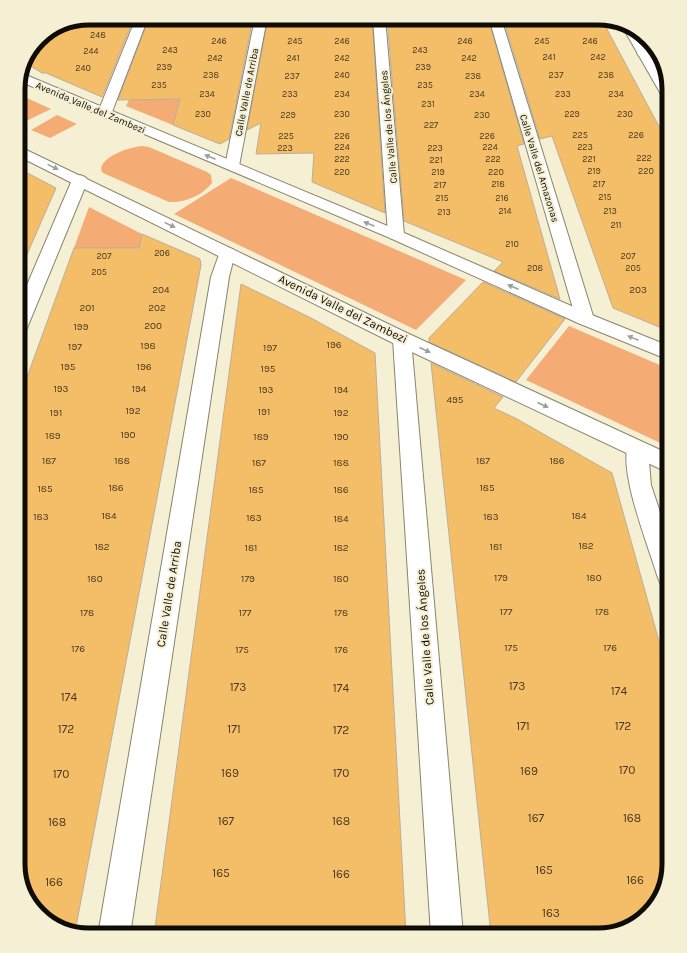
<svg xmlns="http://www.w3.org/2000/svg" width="687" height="953" viewBox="0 0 687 953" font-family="Karla,sans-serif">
<rect width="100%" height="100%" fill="#f5efd4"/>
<!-- green -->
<g fill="#f4ac74">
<polygon points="18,94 51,109 18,125"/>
<polygon points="180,99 173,125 126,106 129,100"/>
<polygon points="57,115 77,124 50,138 31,130"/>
<path d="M142,146L149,147L207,172L211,175L212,183C202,196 184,203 169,202L103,173L101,170C101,156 130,147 142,146Z"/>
<polygon points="231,178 466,280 416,330 174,214"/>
<polygon points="89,207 142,234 139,248 74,248"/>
<polygon points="569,326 669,369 669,447 526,380"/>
</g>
<!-- building -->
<g fill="#f4be69" stroke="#bdad97">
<polygon points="89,18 134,18 102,97 46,73 42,73 24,62 25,57 43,35"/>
<polygon points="149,18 253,18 229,139 220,144 173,125 180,99 118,100"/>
<polygon points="268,18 372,18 385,213 312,182 314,153 256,154 261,123 247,130"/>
<polygon points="387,18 488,18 524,144 517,146 560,299 494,271 503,262 404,221"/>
<polygon points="503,18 601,18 655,119 669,144 669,331 613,308 552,136 540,139"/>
<polygon points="18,168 56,188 18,275"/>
<polygon points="142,234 200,259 201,265 75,932 53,925 28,900 18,864 18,402 74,248 139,248"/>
<polygon points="483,282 565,319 516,382 429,342 429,338"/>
<polygon points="241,284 311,318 375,353 406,935 154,935"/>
<polygon points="431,363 503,397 494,408 517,419 612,473 669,677 669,865 659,900 634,925 599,935 491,935"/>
</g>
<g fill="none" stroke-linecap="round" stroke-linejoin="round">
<defs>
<g id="minor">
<polygon points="136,18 148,18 112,112 110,115 100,115 98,112"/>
<polygon points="255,18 267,18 239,166 237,169 227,169 225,166"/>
<polygon points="373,18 385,18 404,235 402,238 396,240 390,238 388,235"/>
<polygon points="489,18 501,18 594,319 592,323 585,325 578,323 576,319"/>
<polygon points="643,49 657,51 661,58 639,56 637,53"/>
<polygon points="80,175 85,177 88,180 27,328 25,332 18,334 18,306 72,180 75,177"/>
<polygon points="227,248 233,249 235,253 229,277 130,935 98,935 211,277 221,249"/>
<polygon points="402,333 409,334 411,339 463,935 431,935 393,339 395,334"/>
<path d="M637,442L645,444L648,450L651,485L669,539V586L660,583L657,575C649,548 617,468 629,444Z"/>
</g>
<g id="tertiary">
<polygon points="623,24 636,30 667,82 669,100 664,99 662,96 622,26"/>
<polygon points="21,73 402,232 592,315 669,346 669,360 578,323 390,238 19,81"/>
<polygon points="18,146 409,334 669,454 669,473 395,344 18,156"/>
</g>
</defs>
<!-- minor casing -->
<use href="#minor" stroke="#8a846b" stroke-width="2"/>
<!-- tertiary casing -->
<use href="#tertiary" stroke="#8a846b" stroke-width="2"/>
<!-- minor -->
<use href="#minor" fill="#fff" fill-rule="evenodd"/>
<!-- tertiary -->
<use href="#tertiary" fill="#fff" fill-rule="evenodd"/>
</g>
<!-- one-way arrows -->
<defs><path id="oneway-solid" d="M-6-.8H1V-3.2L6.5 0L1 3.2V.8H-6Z"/></defs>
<g fill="#9f9e9b">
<use href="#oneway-solid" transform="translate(210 157) rotate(-157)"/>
<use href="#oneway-solid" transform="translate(53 167) rotate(26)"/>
<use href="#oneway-solid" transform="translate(369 224) rotate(-157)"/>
<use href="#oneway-solid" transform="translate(170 225) rotate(26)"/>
<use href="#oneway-solid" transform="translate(513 287) rotate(-157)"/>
<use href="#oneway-solid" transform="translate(633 338) rotate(-158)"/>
<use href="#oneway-solid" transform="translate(425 350) rotate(25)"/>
<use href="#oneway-solid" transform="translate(543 405) rotate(25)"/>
</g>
<g text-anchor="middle" stroke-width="4" stroke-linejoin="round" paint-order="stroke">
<!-- far-number labels -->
<g font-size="9" fill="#48381e">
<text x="98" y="38">248</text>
<text x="219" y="44">246</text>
<text x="295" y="44">245</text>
<text x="342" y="44">246</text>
<text x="465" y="44">246</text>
<text x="542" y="44">245</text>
<text x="590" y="44">246</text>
<text x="170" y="53">243</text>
<text x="420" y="53">243</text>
<text x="91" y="54">244</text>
<text x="549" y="60">241</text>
<text x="598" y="60">242</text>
<text x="215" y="61">242</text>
<text x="293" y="61">241</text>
<text x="342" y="61">242</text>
<text x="469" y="61">242</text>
<text x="164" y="70">239</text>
<text x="423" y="70">239</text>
<text x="83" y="71">240</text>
<text x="211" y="78">238</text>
<text x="342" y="78">240</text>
<text x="556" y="78">237</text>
<text x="606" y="78">238</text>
<text x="292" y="79">237</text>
<text x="473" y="79">238</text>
<text x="159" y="88">235</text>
<text x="425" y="88">235</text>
<text x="207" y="97">234</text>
<text x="290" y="97">233</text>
<text x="342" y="97">234</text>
<text x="477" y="97">234</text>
<text x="563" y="97">233</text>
<text x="616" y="97">234</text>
<text x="428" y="107">231</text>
<text x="203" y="117">230</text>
<text x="342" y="117">230</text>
<text x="572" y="117">229</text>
<text x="625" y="117">230</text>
<text x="288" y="118">229</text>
<text x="482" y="118">230</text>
<text x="431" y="128">227</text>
<text x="580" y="138">225</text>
<text x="636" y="138">226</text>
<text x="286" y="139">225</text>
<text x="342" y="139">226</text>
<text x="487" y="139">226</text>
<text x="342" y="150">224</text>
<text x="490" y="150">224</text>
<text x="585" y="150">223</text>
<text x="285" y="151">223</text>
<text x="435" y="151">223</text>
<text x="644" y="161">222</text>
<text x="342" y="162">222</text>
<text x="493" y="162">222</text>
<text x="589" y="162">221</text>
<text x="436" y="163">221</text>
<text x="594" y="174">219</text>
<text x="646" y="174">220</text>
<text x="342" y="175">220</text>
<text x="438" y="175">219</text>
<text x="496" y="175">220</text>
<text x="498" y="187">218</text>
<text x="599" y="187">217</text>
<text x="440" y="188">217</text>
<text x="605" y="200">215</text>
<text x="442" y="201">215</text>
<text x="502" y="201">216</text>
<text x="505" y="214">214</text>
<text x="610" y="214">213</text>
<text x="444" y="215">213</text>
<text x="616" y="228">211</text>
<text x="512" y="247">210</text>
<text x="162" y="256">206</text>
<text x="104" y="259">207</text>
<text x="628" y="259">207</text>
<text x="535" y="271">208</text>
<text x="633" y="271">205</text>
<text x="99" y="275">205</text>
</g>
<!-- far-street labels -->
<g font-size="10" fill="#0f0c05" stroke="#f5efd4">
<text transform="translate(246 92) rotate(-79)" y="4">Calle Valle de Arriba</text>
<text transform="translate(91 107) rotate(23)" y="4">Avenida Valle del Zambezi</text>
<text transform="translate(388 127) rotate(-95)" y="4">Calle Valle de los Ángeles</text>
<text transform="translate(540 168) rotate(73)" y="4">Calle Valle del Amazonas</text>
</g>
<!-- number labels -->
<g font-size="10" fill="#48381e">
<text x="161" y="293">204</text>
<text x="638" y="293">203</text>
<text x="87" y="311">201</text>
<text x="157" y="311">202</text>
<text x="153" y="329">200</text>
<text x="81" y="330">199</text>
<text x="334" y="348">196</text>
<text x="148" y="349">198</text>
<text x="75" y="350">197</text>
<text x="270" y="351">197</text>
<text x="68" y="370">195</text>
<text x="144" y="370">196</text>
<text x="268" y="372">195</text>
<text x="61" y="392">193</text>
<text x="139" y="392">194</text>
<text x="266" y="393">193</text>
<text x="341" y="393">194</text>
<text x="455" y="403">495</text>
<text x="133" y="414">192</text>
<text x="264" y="415">191</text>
<text x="56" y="416">191</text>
<text x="341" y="416">192</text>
<text x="128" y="438">190</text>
<text x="53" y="439">189</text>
<text x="261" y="440">189</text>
<text x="341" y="440">190</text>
<text x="49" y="464">187</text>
<text x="122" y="464">188</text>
<text x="483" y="464">187</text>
<text x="557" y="464">186</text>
<text x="259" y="466">187</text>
<text x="341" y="466">188</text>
<text x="116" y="491">186</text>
<text x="487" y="491">185</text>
<text x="45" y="492">185</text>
<text x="256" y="493">185</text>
<text x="341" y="493">186</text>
<text x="109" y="519">184</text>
<text x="579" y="519">184</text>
<text x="41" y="520">183</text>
<text x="491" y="520">183</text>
<text x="254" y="521">183</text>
<text x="341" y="522">184</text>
<text x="586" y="549">182</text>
<text x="102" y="550">182</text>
<text x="496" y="550">181</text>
<text x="251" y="551">181</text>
<text x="341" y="551">182</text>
<text x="501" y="581">179</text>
<text x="594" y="581">180</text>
<text x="95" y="582">180</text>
<text x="248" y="582">179</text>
<text x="341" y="582">180</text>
<text x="506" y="615">177</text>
<text x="602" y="615">178</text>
<text x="87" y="616">178</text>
<text x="245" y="616">177</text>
<text x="341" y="616">178</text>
<text x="511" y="651">175</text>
<text x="610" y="651">176</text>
<text x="78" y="652">176</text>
<text x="242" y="653">175</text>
<text x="341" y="653">176</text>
</g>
<!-- street labels -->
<g font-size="12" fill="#0f0c05" stroke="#f5efd4">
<text transform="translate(343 309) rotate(26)" y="4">Avenida Valle del Zambezi</text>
<text transform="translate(169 594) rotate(-81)" y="4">Calle Valle de Arriba</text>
<text transform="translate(425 637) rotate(-94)" y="4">Calle Valle de los Ángeles</text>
</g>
<!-- near-number labels -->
<g font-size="12" fill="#48381e">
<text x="517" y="690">173</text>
<text x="238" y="691">173</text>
<text x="341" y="692">174</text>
<text x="619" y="695">174</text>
<text x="69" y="701">174</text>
<text x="523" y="730">171</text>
<text x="623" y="730">172</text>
<text x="66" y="733">172</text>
<text x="234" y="733">171</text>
<text x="341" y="734">172</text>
<text x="627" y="774">170</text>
<text x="529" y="775">169</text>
<text x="230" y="777">169</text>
<text x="341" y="777">170</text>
<text x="61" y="778">170</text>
<text x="536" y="822">167</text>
<text x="632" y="822">168</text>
<text x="226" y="825">167</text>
<text x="341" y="825">168</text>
<text x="57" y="826">168</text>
<text x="544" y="874">165</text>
<text x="221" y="877">165</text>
<text x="341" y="878">166</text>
<text x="635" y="884">166</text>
<text x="54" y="886">166</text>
<text x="551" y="917">163</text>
</g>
</g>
<!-- crop -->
<path d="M0 0H687V953H0ZM89 25H598A64 64 0 0 1 662 89V864A64 64 0 0 1 598 928H89A64 64 0 0 1 25 864V89A64 64 0 0 1 89 25Z" fill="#f5efd4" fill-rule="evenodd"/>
<path fill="none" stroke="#0f0c05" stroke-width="5" d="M89 25H598A64 64 0 0 1 662 89V864A64 64 0 0 1 598 928H89A64 64 0 0 1 25 864V89A64 64 0 0 1 89 25Z"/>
</svg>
